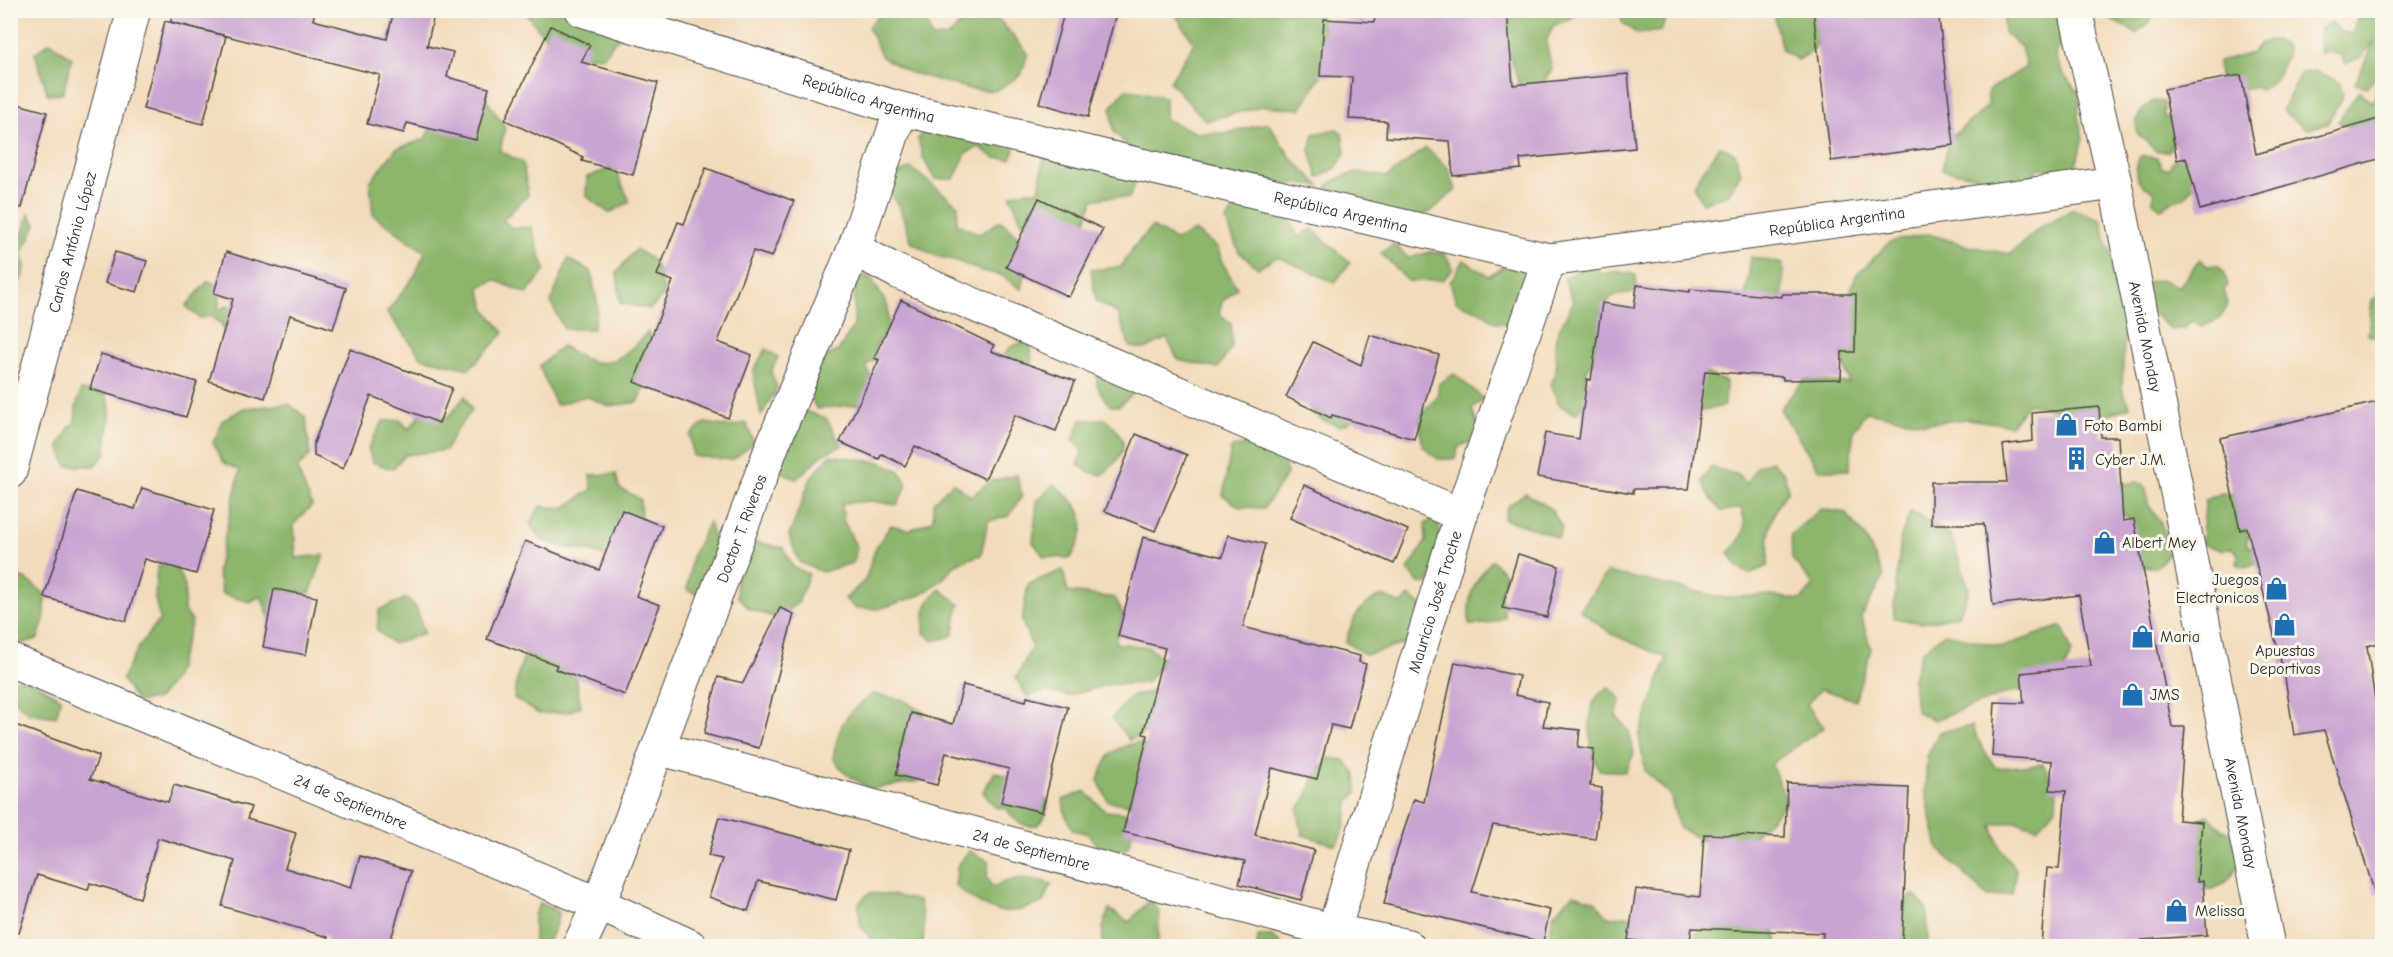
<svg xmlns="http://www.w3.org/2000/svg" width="2393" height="957" viewBox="0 0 2393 957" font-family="'Comic Neue',sans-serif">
<rect width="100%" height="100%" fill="#fbf7ec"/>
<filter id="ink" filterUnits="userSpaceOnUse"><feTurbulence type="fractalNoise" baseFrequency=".0167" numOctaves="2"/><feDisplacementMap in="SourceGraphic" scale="12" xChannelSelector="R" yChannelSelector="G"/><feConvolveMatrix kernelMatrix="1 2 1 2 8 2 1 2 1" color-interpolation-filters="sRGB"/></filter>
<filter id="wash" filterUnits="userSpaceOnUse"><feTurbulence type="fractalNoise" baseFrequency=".008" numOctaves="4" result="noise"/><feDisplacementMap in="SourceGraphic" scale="24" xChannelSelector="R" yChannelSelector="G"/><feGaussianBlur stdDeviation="1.35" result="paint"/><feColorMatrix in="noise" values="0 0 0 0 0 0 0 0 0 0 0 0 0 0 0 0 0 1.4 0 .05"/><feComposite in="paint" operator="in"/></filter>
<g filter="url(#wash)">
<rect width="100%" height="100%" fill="#f2dbbb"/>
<!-- forest -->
<g fill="#8cb66c" stroke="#5c704c" stroke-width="1.5">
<polygon points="888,10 923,11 932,38 948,37 969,15 993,13 1028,53 1021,75 995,91 970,89 908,72 882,57 868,27 882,12"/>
<path d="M524,11H607L623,35L614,42L604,57C554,55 553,47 524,11Z"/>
<polygon points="1173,11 1319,11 1330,60 1301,109 1262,106 1206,121 1170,82 1194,43"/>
<polygon points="1330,11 1368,11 1362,21"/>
<polygon points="1514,11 1586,11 1553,26 1546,42 1552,69 1539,88 1519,85 1504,29"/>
<polygon points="1620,11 1620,10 1669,11 1661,31 1637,34 1622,22"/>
<polygon points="1773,11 1823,11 1820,30 1814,50 1798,60 1782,50"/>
<polygon points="2004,11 2055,11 2060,13 2061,38 2056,57 2062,72 2080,95 2078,116 2083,138 2077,162 2072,173 2039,168 2029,179 1987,187 1975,176 1942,170 1949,139 1988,106 1988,91 2026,67 2021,47 2004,33"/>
<polygon points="2102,11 2155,11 2149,22 2137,33 2109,19"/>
<polygon points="2370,11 2382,11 2382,77 2377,76 2367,87 2355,84 2375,40 2361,57 2345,64 2341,55 2329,52 2321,54 2319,41 2321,29 2331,22 2341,32 2352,35 2357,18 2369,17"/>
<path d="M2276,40L2286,47L2287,56C2274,73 2284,76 2261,90L2254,87L2242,89L2219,78L2218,61L2252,53L2260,43Z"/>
<polygon points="50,42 72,58 63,93 48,95 35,53"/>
<polygon points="2315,71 2339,82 2343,95 2327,124 2306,129 2282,111 2301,73"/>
<polygon points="2376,83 2382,84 2382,118 2371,128 2352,127 2338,122 2359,91 2371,102 2376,95"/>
<polygon points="463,89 486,99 505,127 500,151 523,163 528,195 503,220 512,228 531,227 545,270 527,294 495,280 479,287 486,310 504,333 469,369 422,358 387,312 415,275 425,252 373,215 370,182 396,149 425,139 438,112"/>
<polygon points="1126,89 1165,97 1165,119 1196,133 1228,133 1268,123 1292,159 1321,187 1293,183 1277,197 1149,167 1114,132 1111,108"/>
<polygon points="2153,101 2164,102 2164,117 2175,119 2178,131 2169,151 2156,151 2137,133 2136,121 2143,109"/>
<polygon points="943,111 1017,143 1011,159 995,158 979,147 966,153 954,179 934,179 923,157 918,139"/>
<polygon points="1337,129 1342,133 1345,153 1336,168 1318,178 1310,150 1314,134"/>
<polygon points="1719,146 1735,153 1741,173 1729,194 1702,203 1694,185"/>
<path d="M1426,148L1448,168L1456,190L1430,212L1415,218L1344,203L1327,186C1350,169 1359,172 1387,177Z"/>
<polygon points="1045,149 1137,180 1129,198 1108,197 1093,200 1086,221 1070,231 1023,224 1010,195 1025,191 1039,191"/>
<path d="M2140,156L2157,158L2163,169L2170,168L2172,161L2183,157L2197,164L2198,180L2185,197L2167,204L2162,209L2153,202L2154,191C2134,184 2133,173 2140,156Z"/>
<polygon points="614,167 630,202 609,213 586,196 587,177"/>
<path d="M911,168L958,205L957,224L980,234L1000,221C1029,238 1028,258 1021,289L1001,275L981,271L954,260L936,256L912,243L900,209L888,188L896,174Z"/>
<path d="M1237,205L1266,206L1290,219L1298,238L1312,229L1350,263L1335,282C1315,275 1297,264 1276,257L1258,268L1239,252L1226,221Z"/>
<polygon points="2073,209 2101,219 2107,244 2118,270 2117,297 2125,323 2122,388 2130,407 2085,422 2061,410 2027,404 2011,425 1968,419 1925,423 1866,412 1854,429 1849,470 1819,470 1780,409 1804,380 1849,383 1842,352 1840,321 1856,276 1890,242 1929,234 1968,246 2010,254 2042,226"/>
<path d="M29,214L36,224L22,255C27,266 25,272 20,282L11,283V246L23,232Z"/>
<polygon points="1152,227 1175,240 1195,231 1218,248 1221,260 1237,288 1222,302 1219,313 1231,323 1232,347 1218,368 1178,360 1167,338 1145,349 1130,347 1118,314 1096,301 1091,270 1121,267 1133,248"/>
<polygon points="1394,244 1408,258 1431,252 1445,254 1453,269 1443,280 1408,281 1381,253"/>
<polygon points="636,249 654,261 665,294 650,309 620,303 617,272"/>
<polygon points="1751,257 1783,264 1782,327 1733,346 1747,288"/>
<polygon points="568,259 591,271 598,307 593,329 564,329 551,302"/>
<path d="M2200,259L2207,266L2217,265L2224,272L2228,285L2224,290L2228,304C2222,319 2216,322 2201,327L2192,321L2185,328L2171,330L2150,310L2142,285C2157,278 2165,279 2179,287Z"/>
<polygon points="1464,260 1488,276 1507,265 1524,268 1537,298 1517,325 1495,322 1480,311 1456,302 1450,282"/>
<path d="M1590,264L1602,274L1616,271L1636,275L1637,291L1611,297L1601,311L1599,353L1587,370L1584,383L1592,396L1575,414L1559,405L1551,385C1561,363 1552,357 1556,337C1557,330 1570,311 1573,302L1564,278Z"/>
<polygon points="855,272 872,279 888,307 888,327 874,348 877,359 866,365 876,390 863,404 816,409 806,385 814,363 839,350 854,325"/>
<polygon points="208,281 221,288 218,310 227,306 242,305 224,335 222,325 212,316 199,318 186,306"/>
<polygon points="2382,294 2382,339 2368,335 2372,300"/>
<path d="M648,332L658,362L638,402L609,406L586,396L556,405L539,366L562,346C571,351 579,357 587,360C611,371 633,348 648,332Z"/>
<polygon points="1030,340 1033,374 996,364 1011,347"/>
<polygon points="766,349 778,357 771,372 777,388 761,416 753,371"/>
<path d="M1098,363L1140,387L1119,406H1111C1096,389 1095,385 1098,363Z"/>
<polygon points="1704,372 1726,382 1725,406 1687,414"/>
<polygon points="1454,374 1484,399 1472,409 1482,439 1459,446 1455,459 1438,459 1422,445 1420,416 1437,397 1439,384"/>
<path d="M81,390L106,394C116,421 105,429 106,454L94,466H67L59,447L70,426L75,423L76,408Z"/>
<path d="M465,396L472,411L456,430L446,450L405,455L392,469L372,462L368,448L383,421L400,420L409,429L420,415C449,422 447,419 465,396Z"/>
<polygon points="1303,402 1358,406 1350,422 1340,426 1322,420"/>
<polygon points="289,404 306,418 310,455 297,469 312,505 294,524 296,558 324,555 310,593 292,592 285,610 269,617 261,596 250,602 222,594 217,571 240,470 224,463 213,443 222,421 244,408"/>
<polygon points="798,409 826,418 842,446 825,453 796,479 777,469"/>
<path d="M1105,419C1133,442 1126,454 1102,475L1088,472L1078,464L1083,450L1073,440L1081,420Z"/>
<polygon points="705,423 730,427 746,423 754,443 732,460 693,456 690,435"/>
<polygon points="1279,438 1287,474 1264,508 1240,507 1223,496 1231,448"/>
<polygon points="830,455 880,462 900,471 907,485 897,505 872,501 842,503 843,520 857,548 853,563 822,572 799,562 789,536 810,480"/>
<path d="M1771,461L1784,473L1788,490C1766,522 1769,528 1768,566L1749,574L1737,566L1729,553C1744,536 1749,531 1741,508L1721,511L1707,493L1702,480L1711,467L1738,475L1746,484L1757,466Z"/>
<polygon points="616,474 619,488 640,499 641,523 616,562 591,551 566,548 542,540 530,524 540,506 564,508 592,489 590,475"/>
<polygon points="1017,475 1022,496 1009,516 988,521 981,555 957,563 944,578 921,595 879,609 855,608 845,599 865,580 876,547 891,525 910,530 933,520 933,502 953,483 971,496 991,481"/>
<polygon points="2137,482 2146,488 2148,504 2161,523 2171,552 2156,567 2132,566 2122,537 2135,523 2117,509 2119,485"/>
<path d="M1054,484C1085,510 1091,521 1071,558L1044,557L1033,542L1037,501Z"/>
<path d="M1525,493L1550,508L1562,527L1558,538C1540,529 1523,526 1504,519L1507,507Z"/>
<path d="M2222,493L2235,495L2253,527L2247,540V546L2254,547L2258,555L2255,564L2244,567L2237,564L2238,554L2232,548L2221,550L2202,544C2201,528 2206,515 2205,500Z"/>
<polygon points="1821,509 1846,513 1866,539 1884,577 1861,616 1871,649 1855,700 1821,689 1806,705 1824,727 1771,764 1787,802 1733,856 1679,828 1670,795 1645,771 1639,736 1667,658 1612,634 1580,610 1607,572 1725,598 1764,595 1801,600 1814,585 1792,559 1791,534"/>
<polygon points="1911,511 1951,536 1969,589 1959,615 1921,623 1893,618 1901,537"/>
<polygon points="1438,516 1441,543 1429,584 1419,583 1408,570 1426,541 1425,524"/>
<polygon points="709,522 719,556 710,599 687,590 692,556"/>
<polygon points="754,542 783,548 793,567 809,574 798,603 776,618 750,609 737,596 736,577 738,557"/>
<path d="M1492,560L1506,575L1500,593L1505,617L1488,624L1469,625C1467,596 1473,582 1492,560Z"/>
<polygon points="174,563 185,586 184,611 192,621 175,677 158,699 137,702 122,679 140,645 160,619 155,599 157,566"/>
<polygon points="1063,570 1068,592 1115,598 1123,615 1115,643 1149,647 1165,660 1146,683 1106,685 1068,696 1045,691 1027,697 1016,678 1032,647 1022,621 1028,584"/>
<polygon points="10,574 27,580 45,594 45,616 38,639 20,644 11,641"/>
<path d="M940,589L960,605C954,615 957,625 952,636L934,641L924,633C924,612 924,603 940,589Z"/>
<path d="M1382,596L1402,604L1409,596L1422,606L1412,642L1365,655L1346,642C1352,619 1358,605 1382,596Z"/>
<polygon points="407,598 416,607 424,633 393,644 377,630 379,610"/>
<polygon points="2062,626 2072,652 2064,669 2042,684 2005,694 1934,720 1916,711 1913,679 1921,652 1945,633 2001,647"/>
<polygon points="528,647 574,670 581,706 568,712 539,714 514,698 518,673"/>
<polygon points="26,679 61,698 56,717 30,713 13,700 13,680"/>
<polygon points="1177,686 1161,725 1129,740 1112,718 1131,696"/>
<path d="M1608,687L1621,699L1616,716L1629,731L1634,754L1625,772L1600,770C1589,756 1586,712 1597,697C1600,693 1604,690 1608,687Z"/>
<path d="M872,694L903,700L923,712C930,737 932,759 920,781L870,789L845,773L833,758C840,722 843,717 872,694Z"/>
<polygon points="1972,726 1984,751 1996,768 2043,764 2057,790 2056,808 2037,828 2017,821 1992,825 2000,849 2016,869 2012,894 1988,897 1938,848 1925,790 1927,757 1939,732"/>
<path d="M1139,742L1158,753L1130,805L1108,801L1098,780C1109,753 1110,749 1139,742Z"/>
<polygon points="1329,758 1344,760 1356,774 1357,792 1348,804 1345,827 1336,845 1302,835 1298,810 1307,797 1314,776"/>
<path d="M995,772C1016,778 1032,786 1048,801C1047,807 1046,815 1043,820C1032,835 1013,820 1007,809L995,807L983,792Z"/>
<polygon points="1085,791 1105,811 1125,813 1133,830 1128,848 1112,853 1100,851 1089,834 1073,830 1065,814 1063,800"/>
<path d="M2208,815L2223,830L2238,836L2244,856C2225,892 2218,889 2180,894L2186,825Z"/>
<path d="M969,851L989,861L987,876L992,887C1020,876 1023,875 1052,884L1043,902C1005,919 987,913 955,886L958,864Z"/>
<polygon points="869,893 893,895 919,901 924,923 923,946 868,946 871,939 860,925 859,903"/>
<polygon points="1574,894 1595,901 1607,917 1647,915 1681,940 1677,946 1546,946 1554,913"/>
<polygon points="1915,895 1927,909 1928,946 1891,946 1894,923 1910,896"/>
<polygon points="1150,900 1159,911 1158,946 1102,946 1103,928 1109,909 1129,922"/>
<polygon points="540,903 559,912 555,927 546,946 534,946 534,915"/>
<polygon points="1774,921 1777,946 1694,946 1699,923"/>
<polygon points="1258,936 1272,936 1281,943 1279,946 1257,946"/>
</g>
<g id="blocks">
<!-- building -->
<g fill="#c9a3d1">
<polygon points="172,10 315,10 313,20 387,39 394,10 435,10 427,46 453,52 447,77 489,88 476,140 407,123 404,133 367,124 380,75 171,22"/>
<polygon points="1065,10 1117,10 1088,117 1039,103"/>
<polygon points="1377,10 1507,10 1513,85 1628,74 1635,148 1520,159 1521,169 1453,176 1450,141 1386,137 1387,121 1349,119 1352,77 1320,76 1324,19 1374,22"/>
<polygon points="1813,10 1938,10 1954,145 1831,161"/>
<polygon points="165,21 226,36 203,124 143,109"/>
<polygon points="551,26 590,45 581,62 658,83 633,175 582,161 583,157 505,120"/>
<polygon points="2241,75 2256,154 2382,118 2382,158 2200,210 2186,158 2177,160 2164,89"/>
<polygon points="10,102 47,112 22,208 10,206"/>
<polygon points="706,168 794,201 772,257 753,251 718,342 752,355 728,418 634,382 673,281 657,275 678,222 684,224"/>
<polygon points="1039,198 1103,229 1069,297 1006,267"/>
<polygon points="115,252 147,261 137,292 105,283"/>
<polygon points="226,252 346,288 333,329 290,315 265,398 209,381 233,299 214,293"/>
<polygon points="1637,285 1690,292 1690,289 1782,297 1782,294 1856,294 1855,352 1842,352 1841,379 1783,380 1783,377 1705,371 1689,489 1633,489 1633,493 1537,477 1545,433 1579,439 1587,379 1591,380 1602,303 1634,308"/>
<polygon points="901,300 994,345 991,351 1075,381 1056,431 1015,415 985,479 915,446 905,466 882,454 879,459 840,442 879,360 874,358"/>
<polygon points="1370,335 1439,355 1414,439 1332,415 1331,418 1286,397 1313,342 1361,365"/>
<polygon points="350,349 452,388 439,423 371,396 343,469 314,456 314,443"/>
<polygon points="101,354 197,382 186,417 90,389"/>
<polygon points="2382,401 2382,642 2367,646 2382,748 2382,893 2375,894 2324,730 2294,735 2285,678 2247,528 2240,530 2220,438"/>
<polygon points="2099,407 2101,437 2118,437 2123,521 2134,519 2172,727 2185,727 2178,820 2202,822 2197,882 2203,881 2207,935 2142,940 2142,946 2041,946 2047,868 2059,869 2066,791 2050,790 2052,761 1992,756 1995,702 2024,703 2021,673 2091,666 2079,595 1993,605 1984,524 1931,524 1931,482 2007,482 2003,445 2033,441 2032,413"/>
<polygon points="1136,434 1187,455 1155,531 1105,511"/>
<polygon points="1304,485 1408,530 1394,564 1290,518"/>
<polygon points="142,488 214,510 196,574 145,559 126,621 44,597 77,491 135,509"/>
<polygon points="622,510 662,526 636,596 660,605 625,695 555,669 557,665 487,639 525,541 599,570"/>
<polygon points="1228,535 1265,544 1243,627 1360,656 1359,662 1366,664 1349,729 1331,725 1317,779 1272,768 1255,835 1314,850 1301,900 1239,884 1245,861 1123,832 1148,735 1143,734 1165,648 1118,636 1143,537 1223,557"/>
<polygon points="1518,554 1559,566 1547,617 1502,608"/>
<polygon points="274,589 317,597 306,655 263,647"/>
<polygon points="780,608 794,614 759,748 704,734 718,677 743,683"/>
<polygon points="1455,662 1519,676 1515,695 1548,702 1543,726 1580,730 1578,747 1594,749 1590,786 1602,788 1595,839 1493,825 1472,892 1550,910 1543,942 1384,904 1394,861 1414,799 1424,802"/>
<polygon points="963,685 1026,701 1027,697 1068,707 1042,812 1001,802 1009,769 946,753 937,785 896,775 911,713 953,724"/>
<polygon points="10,723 99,756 90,779 168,802 174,785 251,807 247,819 296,833 285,868 351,888 360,856 411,871 389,946 325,946 328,937 222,906 235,861 158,838 140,898 90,883 88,890 37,875 19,933 10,932"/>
<polygon points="1787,783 1909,788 1902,943 1822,940 1823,933 1692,928 1689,946 1628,940 1636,889 1700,897 1704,834 1785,837"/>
<polygon points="719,817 849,850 836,900 758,881 748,911 709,897 722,859 708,856"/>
</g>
</g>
</g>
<g filter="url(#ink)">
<use href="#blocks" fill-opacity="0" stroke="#494541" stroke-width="1.5"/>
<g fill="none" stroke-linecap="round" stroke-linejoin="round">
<defs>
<g id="street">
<path id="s1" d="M582,10L901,109L1549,260L2115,183"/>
<polyline points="854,249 898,272 1461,515"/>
<path id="s2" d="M10,472L134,10"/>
<path id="s3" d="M10,660L599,904L690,946"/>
<path id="s4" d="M658,748L1334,931L1408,946"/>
<path id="s5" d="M579,946L599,904L773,444L854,249L901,109"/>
<path id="s6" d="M1329,946L1461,515L1549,260"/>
</g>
<g id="secondary">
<path id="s7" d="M2075,10L2115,183L2268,946"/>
</g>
</defs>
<!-- street casing -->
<use href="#street" stroke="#494541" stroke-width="35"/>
<!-- secondary casing -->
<use href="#secondary" stroke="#494541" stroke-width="35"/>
<!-- street -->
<use href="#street" stroke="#fff" stroke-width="33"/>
<!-- secondary -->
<use href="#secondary" stroke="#fff" stroke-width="33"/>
</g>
</g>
<!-- icons -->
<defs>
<symbol id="shop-bare" viewBox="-9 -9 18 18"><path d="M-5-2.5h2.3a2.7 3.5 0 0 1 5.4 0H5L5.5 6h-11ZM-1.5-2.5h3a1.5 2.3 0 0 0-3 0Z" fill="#1f6fb2" stroke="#fbf7ec" stroke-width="2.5" paint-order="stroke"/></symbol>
<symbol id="building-bare" viewBox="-9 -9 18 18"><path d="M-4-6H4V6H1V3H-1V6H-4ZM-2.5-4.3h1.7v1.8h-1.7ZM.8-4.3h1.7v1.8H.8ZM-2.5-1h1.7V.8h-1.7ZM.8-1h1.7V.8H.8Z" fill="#1f6fb2" stroke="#fbf7ec" stroke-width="2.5" paint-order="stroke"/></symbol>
</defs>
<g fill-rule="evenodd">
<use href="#shop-bare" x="2050" y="408" width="33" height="33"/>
<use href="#building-bare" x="2060" y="442" width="33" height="33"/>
<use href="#shop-bare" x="2088" y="526" width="33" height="33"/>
<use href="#shop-bare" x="2260" y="572" width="33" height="33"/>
<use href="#shop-bare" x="2268" y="608" width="33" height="33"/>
<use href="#shop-bare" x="2126" y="620" width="33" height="33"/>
<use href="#shop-bare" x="2116" y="678" width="33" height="33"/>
<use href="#shop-bare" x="2160" y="894" width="33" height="33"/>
</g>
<g text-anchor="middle" stroke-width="6" stroke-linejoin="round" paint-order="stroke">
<!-- street labels -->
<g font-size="16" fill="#2b2b2b" stroke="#fbf7ec">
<text dy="6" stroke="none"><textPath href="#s1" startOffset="300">República Argentina</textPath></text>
<text dy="6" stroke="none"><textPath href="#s1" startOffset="786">República Argentina</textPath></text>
<text dy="6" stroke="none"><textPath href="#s1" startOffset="1290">República Argentina</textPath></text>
<text dy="6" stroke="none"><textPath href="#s2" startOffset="238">Carlos António López</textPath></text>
<text dy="6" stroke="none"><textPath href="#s7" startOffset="334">Avenida Monday</textPath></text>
<text dy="6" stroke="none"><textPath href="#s5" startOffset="448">Doctor T. Riveros</textPath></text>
<text dy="6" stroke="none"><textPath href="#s6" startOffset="360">Mauricio José Troche</textPath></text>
<text dy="6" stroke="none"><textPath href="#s3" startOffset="369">24 de Septiembre</textPath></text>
<text dy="6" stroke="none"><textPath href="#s7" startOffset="820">Avenida Monday</textPath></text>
<text dy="6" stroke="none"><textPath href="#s4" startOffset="387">24 de Septiembre</textPath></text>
</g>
<!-- poi labels -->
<g font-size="16" fill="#2b2b2b" stroke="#fbf7ec" text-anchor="start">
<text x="2084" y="431">Foto Bambi</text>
<text x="2095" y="465">Cyber J.M.</text>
<text x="2122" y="548">Albert Mey</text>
<text x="2259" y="585" text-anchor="end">Juegos<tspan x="2259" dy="18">Electronicos</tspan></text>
<text x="2160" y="642">Maria</text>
<text x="2285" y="656" text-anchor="middle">Apuestas<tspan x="2285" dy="18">Deportivas</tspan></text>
<text x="2150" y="700">JMS</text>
<text x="2195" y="916">Melissa</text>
</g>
</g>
<!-- margin -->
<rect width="2393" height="957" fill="none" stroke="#fbf7ec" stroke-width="36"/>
</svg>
